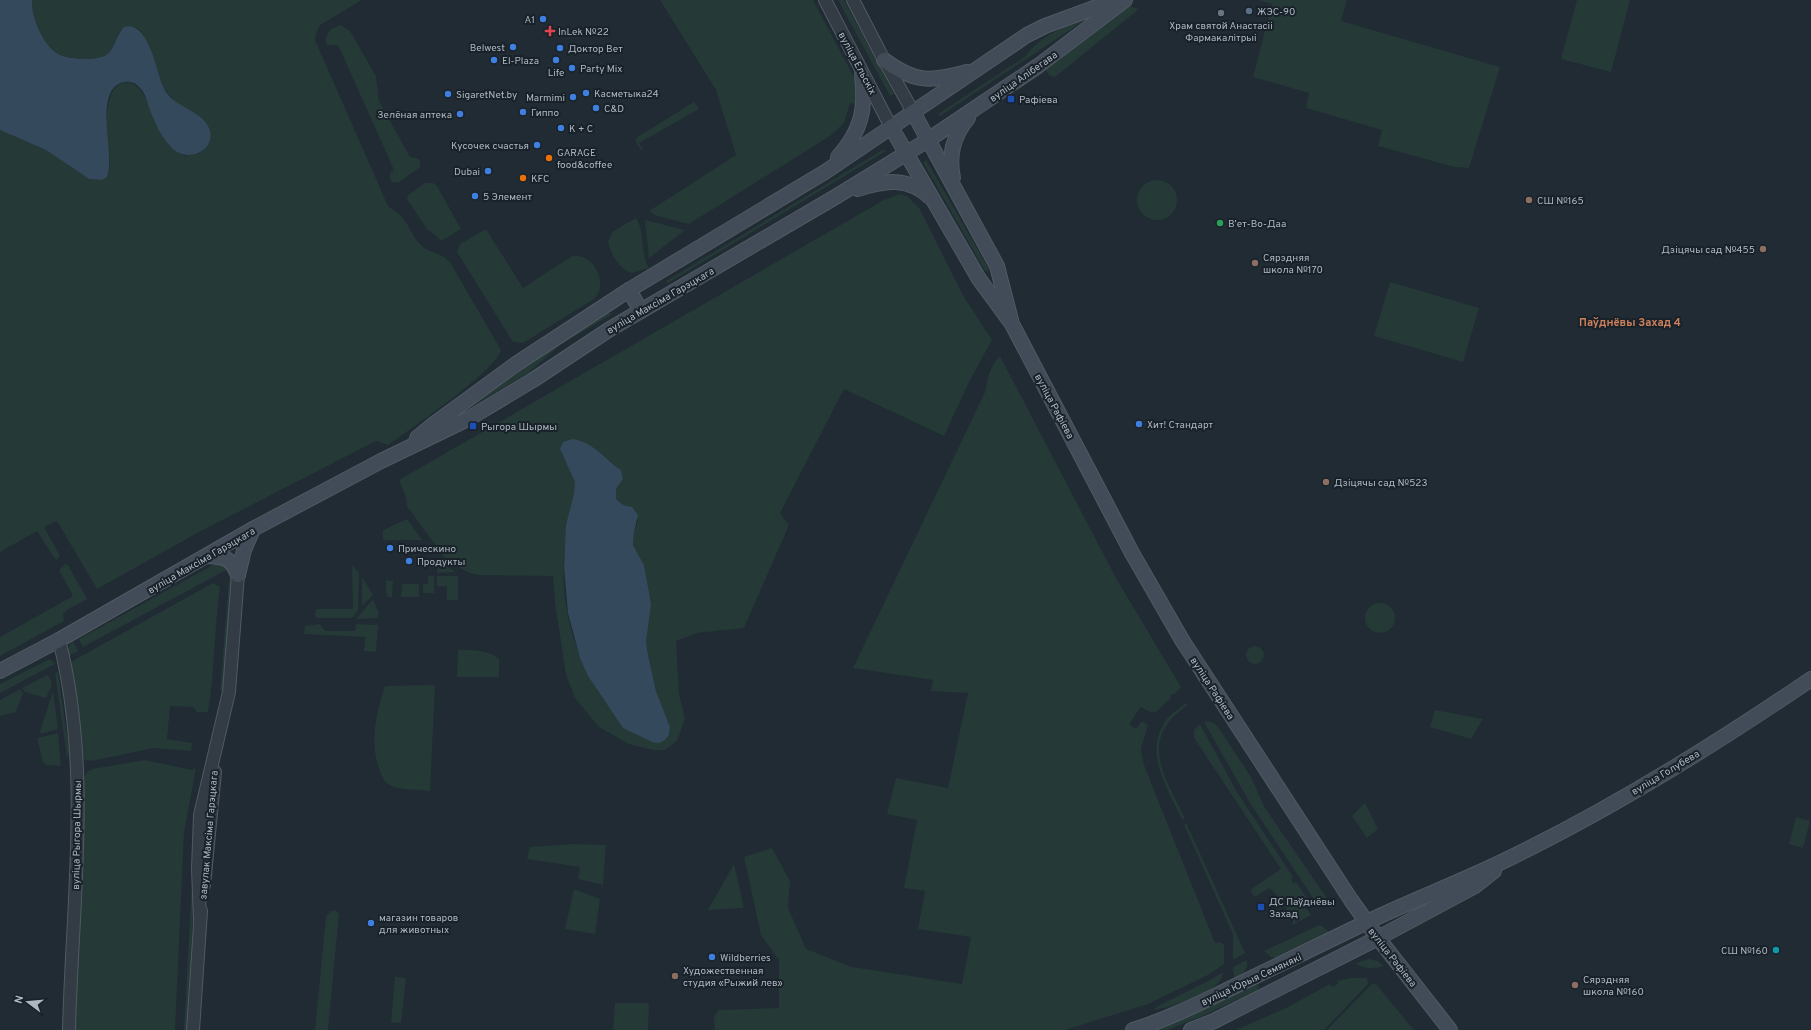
<svg xmlns="http://www.w3.org/2000/svg" width="1811" height="1030" viewBox="0 0 1811 1030" font-family="Overpass,sans-serif">
<rect width="100%" height="100%" fill="#202b34"/>
<!-- green -->
<g fill="#253937" fill-rule="evenodd">
<path d="M32,0H362L320,25L316,33L315,40L388,206C392,209 397,212 401,216C410,225 412,238 423,247C431,253 443,254 450,262L501,350C498,369 408,431 388,445L376,441L199,532L97,589L57,521L44,527L60,556L57,560L55,559L37,531L0,552V130L46,150L89,179L102,180L107,177C114,164 106,144 106,129C106,121 107,113 108,105C110,96 113,86 122,83C147,75 156,132 170,146C174,150 180,153 185,156L200,153L205,148L185,108L177,104L164,88L149,46L140,30L135,27L120,31C116,39 113,50 106,55C99,59 89,59 82,59C73,58 63,58 55,52C42,42 31,16 32,0Z"/>
<polygon points="660,0 813,0 856,81 856,104 850,103 844,123 830,136 689,224 654,215 649,211 736,155 716,90"/>
<polygon points="838,0 844,0 894,94 890,96"/>
<polygon points="1258,0 1347,0 1341,21 1500,67 1469,168 1454,167 1378,146 1382,130 1306,108 1309,93 1253,77 1272,4"/>
<polygon points="1577,0 1630,0 1611,72 1561,59"/>
<polygon points="1129,6 1139,9 1055,77 1050,76 1046,70"/>
<path d="M1088,16H1091L940,116L938,114L1026,56C1040,35 1066,27 1088,16Z"/>
<path d="M340,25L350,31L376,76L379,101L410,157L417,158L420,160V167L398,183L392,182L390,179V173L394,170L339,47L336,45H327C324,39 327,34 331,29Z"/>
<polygon points="694,102 699,109 639,143 643,149 641,150 636,142 636,138"/>
<polygon points="884,149 886,151 668,283 666,281"/>
<polygon points="926,160 989,269 988,272 985,271 923,162"/>
<circle cx="1157" cy="200" r="20"/>
<polygon points="425,183 433,183 437,186 461,229 441,241 438,237 427,229 407,199 408,195"/>
<path d="M899,194L907,196L919,208L964,297L992,340L969,382L944,436L844,389L780,513L789,525L744,628L697,633L676,641L679,693L685,719L677,741L665,750H653L629,744L599,727L575,698L566,675L555,603L553,576L478,575L470,573L447,561L407,506L406,497L399,480L882,201ZM578,440C595,445 606,460 621,470L623,479L616,489V499L623,505L632,507L638,521L634,532L633,545L644,565L649,592L651,605L646,642L656,691L670,727L669,735L665,740C640,743 630,731 615,714C578,670 560,612 564,555C566,535 579,493 574,477C571,468 565,461 561,453Z"/>
<path d="M636,218C646,233 639,252 649,268L632,273C619,269 611,255 608,242L612,232Z"/>
<polygon points="645,220 685,230 649,258"/>
<path d="M486,229L523,288L572,256C593,252 610,284 594,299L523,343L513,342L457,252L460,244Z"/>
<polygon points="1390,282 1479,308 1463,362 1374,336"/>
<polygon points="606,313 610,313 611,315 560,345 527,374 461,413 529,359"/>
<path d="M1000,356L1116,578L1181,687L1174,695L1172,694L1170,696L1171,698C1157,709 1159,718 1141,707L1129,724L1136,729L1142,721L1148,725L1141,749L1144,765L1215,943L1220,942L1224,945V964L1210,974L1148,1004L1065,1030H715L714,1017L718,1010L779,1008V960L761,935L744,857L772,848L790,881L788,908L806,949L852,967L962,984L971,937L918,929L925,891L904,888L917,820L887,814L896,778L948,788L968,693L931,691L933,680L853,668L986,390C987,376 991,366 1000,356Z"/>
<polygon points="407,519 422,540 383,540 383,530"/>
<polygon points="220,563 230,568 83,647 79,639 213,565"/>
<polygon points="442,563 455,572 437,573 438,564"/>
<polygon points="65,564 68,565 87,599 67,610 63,614 64,621 0,656 0,637 73,596 60,572 60,569"/>
<polygon points="352,565 359,573 358,610 352,618 318,618 315,616 316,609 353,609"/>
<polygon points="234,575 223,692 220,691 229,579"/>
<polygon points="428,576 434,576 434,593 423,593 423,584 428,584"/>
<polygon points="437,576 458,576 458,600 447,600 447,586 437,586"/>
<polygon points="362,577 373,595 362,606"/>
<polygon points="386,580 393,581 392,597 388,597 386,592"/>
<path d="M213,583L220,587C214,628 215,670 208,712H196L195,709L193,707L170,706L167,739L192,743L191,751L153,748L92,761L85,760L81,756L69,663Z"/>
<polygon points="402,584 419,584 419,597 401,597"/>
<polygon points="373,599 379,613 377,618 356,619"/>
<circle cx="1380" cy="618" r="15"/>
<polygon points="320,624 325,631 355,631 356,624 378,625 376,652 364,651 365,637 304,634 305,626"/>
<path d="M73,642L78,651L68,656C67,651 68,645 73,642Z"/>
<circle cx="1255" cy="655" r="9"/>
<path d="M458,650C473,650 487,649 499,659V677H457Z"/>
<polygon points="50,659 55,664 0,693 0,684"/>
<polygon points="58,672 69,751 67,758 55,673"/>
<path d="M47,675C56,683 50,689 46,698L25,692L22,688Z"/>
<path d="M435,685L430,791C418,789 398,791 388,784C383,781 382,776 380,771C369,743 376,713 385,686Z"/>
<polygon points="20,689 23,693 16,712 0,716 0,700"/>
<polygon points="53,691 58,729 41,734 40,731"/>
<path d="M1186,703L1187,705C1182,710 1174,715 1169,722C1144,752 1172,789 1185,819L1182,820C1168,788 1142,752 1167,719C1172,713 1180,708 1186,703Z"/>
<polygon points="1435,710 1483,719 1471,739 1430,727"/>
<polygon points="1207,721 1214,723 1218,727 1251,777 1265,808 1333,907 1331,908 1315,901 1250,803 1204,722"/>
<polygon points="1200,724 1237,792 1293,877 1291,879 1294,884 1296,882 1307,898 1306,901 1280,898 1269,888 1255,897 1250,890 1281,869 1194,738 1194,730"/>
<polygon points="58,733 61,766 46,765 43,762 37,738"/>
<polygon points="145,760 192,770 196,768 184,833 175,1030 74,1030 83,779 87,772 92,769"/>
<polygon points="1365,803 1378,829 1367,838 1352,816"/>
<polygon points="1796,817 1810,821 1803,848 1789,844"/>
<polygon points="1187,823 1188,829 1189,829 1245,953 1233,960 1233,934 1184,825"/>
<polygon points="574,844 606,845 603,885 578,879 580,867 527,859 530,847"/>
<path d="M193,862C194,918 191,974 188,1030H184Z"/>
<polygon points="734,864 744,908 708,910"/>
<polygon points="574,889 600,899 595,934 565,929"/>
<polygon points="1283,903 1305,906 1311,915 1292,925 1293,921"/>
<polygon points="335,910 339,914 328,1030 315,1030 326,916 331,911"/>
<polygon points="1317,926 1322,926 1330,933 1278,958 1271,957 1264,951"/>
<path d="M1369,959L1378,961L1383,966C1377,969 1360,969 1356,963Z"/>
<path d="M1247,960C1248,969 1243,977 1234,977L1233,967Z"/>
<path d="M1223,972C1222,993 1172,1007 1154,1010L1158,1006L1212,979Z"/>
<polygon points="395,977 406,978 401,1023 391,1022"/>
<polygon points="1351,978 1367,978 1368,984 1324,1030 1236,1030 1288,1007 1330,984 1332,987 1338,984 1337,981"/>
<polygon points="1375,983 1414,1030 1327,1030 1372,984"/>
<polygon points="1255,984 1259,985 1258,990 1200,1017 1167,1030 1156,1030"/>
<polygon points="615,1003 649,1003 648,1030 613,1030"/>
</g>
<!-- water -->
<g fill="#34495b">
<path d="M0,0H32C31,16 42,42 55,52C63,58 73,58 82,59C89,59 99,59 106,55C115,49 116,35 124,27C148,19 156,70 163,86C172,108 198,108 208,126C220,148 188,166 171,147C161,137 155,123 150,110C147,102 146,94 140,88C136,83 131,81 124,82C91,89 117,159 107,177L102,180L89,179L46,150L0,130Z"/>
<path d="M573,439C595,443 603,458 621,470L623,479L616,489V499L623,505L632,507L638,515L634,532L633,545L644,565L649,592L651,605L646,642L648,654L656,691L670,727L669,735L665,740L659,743L652,742L623,728L588,676L580,658L568,613L564,567L566,525L574,494L575,482L560,449L563,442Z"/>
</g>
<g fill="none" stroke-linecap="round" stroke-linejoin="round">
<defs>
<g id="tertiary">
<polyline points="825,0 891,127"/>
<polyline points="853,0 884,60 913,112"/>
<path d="M59,640C92,767 72,901 69,1030"/>
<polyline points="204,885 215,772"/>
<polyline points="200,919 198,869 200,815 229,692 238,575"/>
<polyline points="193,1030 201,911"/>
</g>
<g id="secondary">
<path d="M884,60C915,83 931,82 967,72"/>
<polyline points="913,112 997,266 1011,320"/>
<polyline points="891,127 979,279 1012,324 1132,553 1182,640 1351,900 1378,938 1450,1030"/>
<path d="M838,157C862,130 866,109 862,74"/>
<path d="M953,178C948,155 953,136 968,118"/>
<path d="M858,189C885,180 908,177 930,197"/>
<polyline points="629,290 641,311"/>
<polyline points="417,438 434,424 516,364 629,290 825,172 1027,35 1045,26 1102,5 1108,0"/>
<path d="M208,556C226,557 231,558 238,575"/>
<polyline points="238,575 244,550 253,529"/>
<polyline points="0,671 59,640 253,529 381,461 468,419 533,380 610,329 837,196 928,140 1038,66 1125,0"/>
<path d="M1133,1030C1166,1020 1198,1004 1229,989C1275,967 1321,944 1367,922C1415,899 1466,880 1514,856C1618,805 1716,744 1811,679"/>
<polyline points="1191,1030 1214,1021 1378,938 1475,886 1494,871"/>
</g>
</defs>
<!-- tertiary casing -->
<use href="#tertiary" stroke="#505a63" stroke-width="14"/>
<!-- secondary casing -->
<use href="#secondary" stroke="#505a63" stroke-width="16"/>
<!-- tertiary -->
<use href="#tertiary" stroke="#333c45" stroke-width="12"/>
<!-- secondary -->
<use href="#secondary" stroke="#414c58" stroke-width="14"/>
</g>
<!-- markers -->
<circle fill="#5c6f8a" stroke="#192129" stroke-width="1.5" cx="1249" cy="11" r="4"/>
<circle fill="#6b7280" stroke="#192129" stroke-width="1.5" cx="1221" cy="13" r="4"/>
<g fill="#3f7fe0" stroke="#192129" stroke-width="1.5">
<circle cx="543" cy="19" r="4"/>
<circle cx="513" cy="47" r="4"/>
<circle cx="560" cy="48" r="4"/>
<circle cx="494" cy="60" r="4"/>
<circle cx="556" cy="60" r="4"/>
<circle cx="572" cy="68" r="4"/>
<circle cx="586" cy="93" r="4"/>
<circle cx="448" cy="94" r="4"/>
<circle cx="573" cy="97" r="4"/>
<circle cx="596" cy="108" r="4"/>
<circle cx="523" cy="112" r="4"/>
<circle cx="460" cy="114" r="4"/>
<circle cx="561" cy="128" r="4"/>
<circle cx="537" cy="145" r="4"/>
<circle cx="488" cy="171" r="4"/>
<circle cx="475" cy="196" r="4"/>
<circle cx="1139" cy="424" r="4"/>
<circle cx="390" cy="548" r="4"/>
<circle cx="409" cy="561" r="4"/>
<circle cx="371" cy="923" r="4"/>
<circle cx="712" cy="957" r="4"/>
</g>
<path fill="#e0444e" stroke="#192129" stroke-width="1.5" d="M548 25h4v4h4v4h-4v4h-4v-4h-4v-4h4z"/>
<g fill="#1a4fb4" stroke="#192129" stroke-width="1.5">
<rect x="1007" y="95" width="8" height="8" rx="2"/>
<rect x="469" y="422" width="8" height="8" rx="2"/>
<rect x="1257" y="903" width="8" height="8" rx="2"/>
</g>
<g fill="#e8710a" stroke="#192129" stroke-width="1.5">
<circle cx="549" cy="158" r="4"/>
<circle cx="523" cy="178" r="4"/>
</g>
<g fill="#8d6e63" stroke="#192129" stroke-width="1.5">
<circle cx="1529" cy="200" r="4"/>
<circle cx="1763" cy="249" r="4"/>
<circle cx="1255" cy="263" r="4"/>
<circle cx="1326" cy="482" r="4"/>
<circle cx="675" cy="976" r="4"/>
<circle cx="1575" cy="985" r="4"/>
</g>
<circle fill="#2e9e5b" stroke="#192129" stroke-width="1.5" cx="1220" cy="223" r="4"/>
<circle fill="#0f9aa8" stroke="#192129" stroke-width="1.5" cx="1776" cy="950" r="4"/>
<g text-anchor="middle" stroke-width="4" stroke-linejoin="round" paint-order="stroke">
<!-- poi labels -->
<g font-size="10" fill="#adb7c2" stroke="#192129" text-anchor="start">
<text x="1257" y="15">ЖЭС-90</text>
<text x="535" y="23" text-anchor="end">A1</text>
<text x="1221" y="29" text-anchor="middle">Храм святой Анастасіі<tspan x="1221" dy="12">Фармакалітрыі</tspan></text>
<text x="558" y="35">InLek №22</text>
<text x="505" y="51" text-anchor="end">Belwest</text>
<text x="568" y="52">Доктор Вет</text>
<text x="502" y="64">El-Plaza</text>
<text x="580" y="72">Party Mix</text>
<text x="556" y="76" text-anchor="middle">Life</text>
<text x="594" y="97">Касметыка24</text>
<text x="456" y="98">SigaretNet.by</text>
<text x="565" y="101" text-anchor="end">Marmimi</text>
<text x="1019" y="103">Рафіева</text>
<text x="604" y="112">C&amp;D</text>
<text x="531" y="116">Гиппо</text>
<text x="452" y="118" text-anchor="end">Зелёная аптека</text>
<text x="569" y="132">К + С</text>
<text x="529" y="149" text-anchor="end">Кусочек счастья</text>
<text x="557" y="156">GARAGE<tspan x="557" dy="12">food&amp;coffee</tspan></text>
<text x="480" y="175" text-anchor="end">Dubai</text>
<text x="531" y="182">KFC</text>
<text x="483" y="200">5 Элемент</text>
<text x="1537" y="204">СШ №165</text>
<text x="1228" y="227">Вʼет-Во-Даа</text>
<text x="1755" y="253" text-anchor="end">Дзіцячы сад №455</text>
<text x="1263" y="261">Сярэдняя<tspan x="1263" dy="12">школа №170</tspan></text>
<text x="1147" y="428">Хит! Стандарт</text>
<text x="481" y="430">Рыгора Шырмы</text>
<text x="1334" y="486">Дзіцячы сад №523</text>
<text x="398" y="552">Прическино</text>
<text x="417" y="565">Продукты</text>
<text x="1269" y="905">ДС Паўднёвы<tspan x="1269" dy="12">Захад</tspan></text>
<text x="379" y="921">магазин товаров<tspan x="379" dy="12">для животных</tspan></text>
<text x="1768" y="954" text-anchor="end">СШ №160</text>
<text x="720" y="961">Wildberries</text>
<text x="683" y="974">Художественная<tspan x="683" dy="12">студия «Рыжий лев»</tspan></text>
<text x="1583" y="983">Сярэдняя<tspan x="1583" dy="12">школа №160</tspan></text>
</g>
<!-- street labels -->
<g font-size="10" fill="#adb7c2" stroke="#192129">
<text transform="translate(858 63) rotate(62)" y="4">вуліца Ельскіх</text>
<text transform="translate(1023 76) rotate(-35)" y="4">вуліца Алібегава</text>
<text transform="translate(660 300) rotate(-30)" y="4">вуліца Максіма Гарэцкага</text>
<text transform="translate(1055 406) rotate(62)" y="4">вуліца Рафіева</text>
<text transform="translate(201 560) rotate(-30)" y="4">вуліца Максіма Гарэцкага</text>
<text transform="translate(1213 688) rotate(57)" y="4">вуліца Рафіева</text>
<text transform="translate(1665 772) rotate(-31)" y="4">вуліца Голубева</text>
<text transform="translate(76 835) rotate(-89)" y="4">вуліца Рыгора Шырмы</text>
<text transform="translate(208 835) rotate(-85)" y="4">завулак Максіма Гарэцкага</text>
<text transform="translate(1393 957) rotate(52)" y="4">вуліца Рафіева</text>
<text transform="translate(1251 979) rotate(-25)" y="4">вуліца Юрыя Семянякі</text>
</g>
<!-- neighbourhood labels -->
<g font-size="11" font-weight="bold" fill="#cd815d" stroke="#192129">
<text x="1630" y="326">Паўднёвы Захад 4</text>
</g>
</g>
<!-- north arrow -->
<g transform="translate(28 1002) rotate(286)" stroke="#192129" stroke-width="3" paint-order="stroke">
<path d="M0-3L7 15L0 10L-7 15Z" fill="#adb7c2"/>
<text y="-6" font-size="11" font-weight="bold" text-anchor="middle" fill="#adb7c2">N</text>
</g>
</svg>
